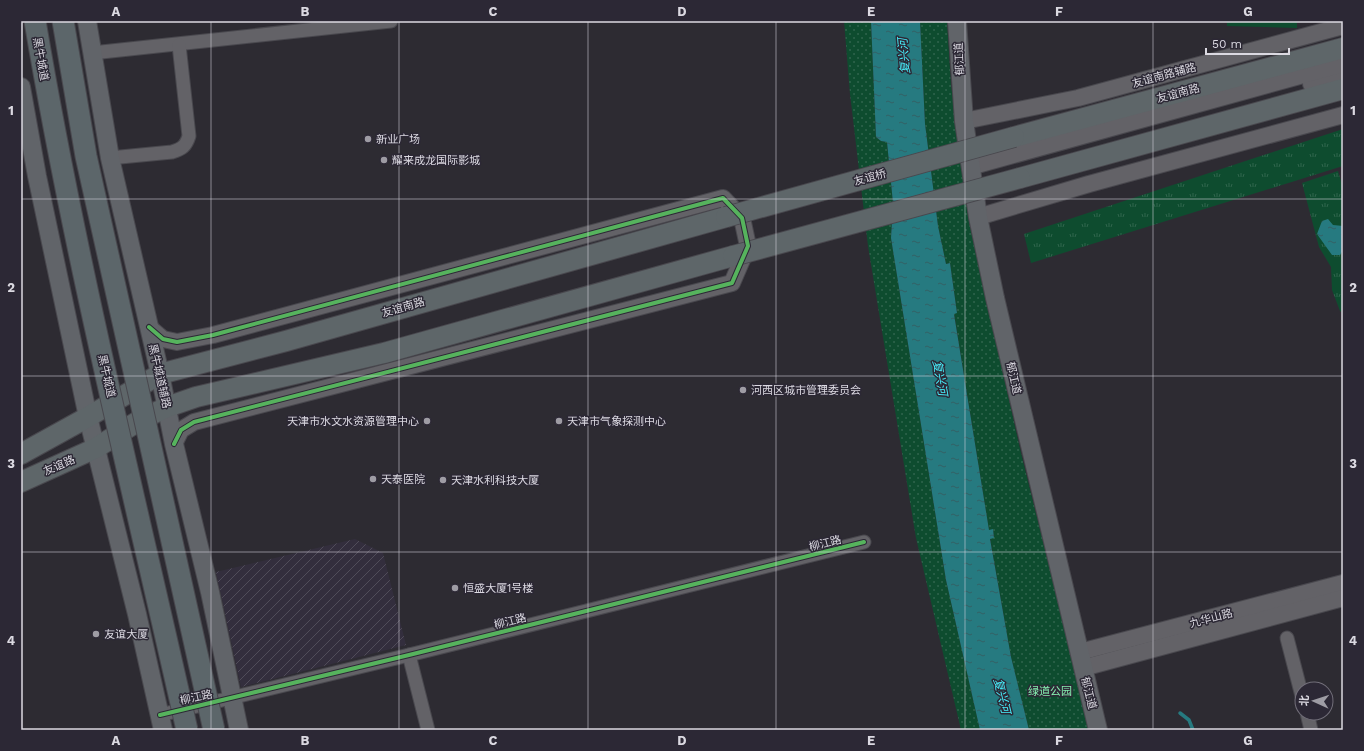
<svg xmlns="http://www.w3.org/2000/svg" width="1364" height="751" viewBox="0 0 1364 751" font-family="'Work Sans','Noto Sans SC',sans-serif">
<defs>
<pattern id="industrial-furrows" width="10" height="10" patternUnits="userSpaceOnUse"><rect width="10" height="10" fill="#332e3d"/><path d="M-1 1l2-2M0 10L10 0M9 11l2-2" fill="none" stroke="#504c59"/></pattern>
<pattern id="grass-tufts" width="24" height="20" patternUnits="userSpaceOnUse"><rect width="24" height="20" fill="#0e4c2f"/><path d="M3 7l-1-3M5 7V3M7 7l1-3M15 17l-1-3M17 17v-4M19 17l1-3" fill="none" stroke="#30654d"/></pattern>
<pattern id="park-dots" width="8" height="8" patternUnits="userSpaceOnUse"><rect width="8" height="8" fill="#0e4c2f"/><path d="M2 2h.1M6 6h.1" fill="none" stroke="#30654d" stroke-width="1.8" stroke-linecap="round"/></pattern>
<pattern id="water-ripples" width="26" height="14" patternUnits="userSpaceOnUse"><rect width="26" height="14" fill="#267a80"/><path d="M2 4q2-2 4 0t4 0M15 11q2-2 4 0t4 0" fill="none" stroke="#336065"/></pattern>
</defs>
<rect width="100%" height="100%" fill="#2d2b32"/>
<!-- industrial -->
<polygon fill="url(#industrial-furrows)" points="355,539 383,553 406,645 241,687 216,572"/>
<!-- grass -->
<g fill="url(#grass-tufts)">
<polygon points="1343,129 1343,166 1031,263 1024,234"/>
<polygon points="1338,171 1343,188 1343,313 1340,311 1332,290 1331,267 1319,247 1302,183"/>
</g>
<!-- park -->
<g fill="url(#park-dots)">
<polygon points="844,21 871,21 876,137 881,141 887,142 893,203 891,238 946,580 980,730 961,730 916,538 868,246 850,94"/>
<polygon points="920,21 947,21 951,85 969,222 1021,453 1090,730 1029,730 1011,657 990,538 994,537 993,530 989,530 954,313 957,313 950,263 946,264 938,226 925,124"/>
</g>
<!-- garden -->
<polygon fill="#0e4c2f" points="1227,21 1297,21 1297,28 1227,26"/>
<!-- water -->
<g fill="url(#water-ripples)">
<polygon points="871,21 920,21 925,124 938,226 946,264 950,263 957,313 954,314 989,530 993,529 994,538 990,539 1011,657 1029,730 980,730 946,580 891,238 893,203 887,142 881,141 876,137"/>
<polygon points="1328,219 1333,225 1343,226 1343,250 1340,255 1332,255 1317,234 1322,221"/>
</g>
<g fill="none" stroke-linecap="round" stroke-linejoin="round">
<!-- stream -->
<polyline stroke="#267a80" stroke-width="3.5" points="1180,713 1189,720 1193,730"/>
<defs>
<g id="minor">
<polyline points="92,53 391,21"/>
<path d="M110,158L172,152C182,149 186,146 189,136L179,45"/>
<polyline points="1287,638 1302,696"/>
<polyline points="409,655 428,730"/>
<polyline points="1307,713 1311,730"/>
<polyline points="160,715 409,655 864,542"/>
</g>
<g id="tertiary">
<polyline points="1311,84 1343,76"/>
<polyline points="964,121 1078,98 1343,26"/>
<polyline points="970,167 1343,64"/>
<polyline points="978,217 1089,184 1343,115"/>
<polyline points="149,327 163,339 177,342 213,335 723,198 742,218 748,246 732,283 194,422 181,430 174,444"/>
<polyline points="1080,652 1343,583"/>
<polyline points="1083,668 1343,598"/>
</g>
<g id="secondary">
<polyline points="87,21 110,158 160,374 174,444 210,592 239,730"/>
<polyline points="957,21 964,121 978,217 995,298 1098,730"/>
<polyline points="21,87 37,176 88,417 137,614 163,730"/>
</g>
<g id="primary">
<polyline points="1014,137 1343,48"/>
<polyline points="1020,178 1343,89"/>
<polyline points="21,454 88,417 160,374 286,341 726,217"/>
<polyline points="21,482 96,448 140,420 167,407 196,397 384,353 733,256"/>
</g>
</defs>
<!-- minor casing -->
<use href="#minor" stroke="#49484e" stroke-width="15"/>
<!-- tertiary casing -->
<use href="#tertiary" stroke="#49484e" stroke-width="18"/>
<!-- secondary casing -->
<use href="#secondary" stroke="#49484e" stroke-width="20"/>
<!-- primary casing -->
<use href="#primary" stroke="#49484e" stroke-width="22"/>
<!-- minor -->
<use href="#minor" stroke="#636267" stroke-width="13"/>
<!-- tertiary -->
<use href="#tertiary" stroke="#636267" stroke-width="16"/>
<!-- secondary -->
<use href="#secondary" stroke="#616469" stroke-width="18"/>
<!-- primary -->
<use href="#primary" stroke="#5e6669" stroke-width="20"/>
<defs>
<g id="primary-bridge">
<polyline points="726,217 1014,137"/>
<polyline points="733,256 1020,178"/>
</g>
<g id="trunk-bridge">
<path d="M35,21C75,259 134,494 187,730"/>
<polyline points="63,21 86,156 214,730"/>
</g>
</defs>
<!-- primary-bridge casing -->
<use href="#primary-bridge" stroke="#49484e" stroke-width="22" stroke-linecap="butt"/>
<!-- trunk-bridge casing -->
<use href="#trunk-bridge" stroke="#49484e" stroke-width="23" stroke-linecap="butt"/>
<!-- primary-bridge -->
<use href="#primary-bridge" stroke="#5e6669" stroke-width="20"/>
<!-- trunk-bridge -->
<use href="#trunk-bridge" stroke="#5c666a" stroke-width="21"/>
<defs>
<g id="cycleway">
<polyline points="149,327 163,339 177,342 213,335 723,198 742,218 748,246 732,283 194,422 181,430 174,444"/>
<polyline points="160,715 409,655 864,542"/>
</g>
</defs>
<!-- cycleway casing -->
<use href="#cycleway" stroke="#2c2835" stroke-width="6"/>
<!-- cycleway -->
<use href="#cycleway" stroke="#56b35d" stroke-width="4"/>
</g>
<!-- grid -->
<path fill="none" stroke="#dbd9e1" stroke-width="1" stroke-opacity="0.55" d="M211,21V730M399,21V730M588,21V730M776,21V730M965,21V730M1153,21V730M21,199H1343M21,376H1343M21,552H1343"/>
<!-- markers -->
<g fill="#9e9ca4" stroke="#2c2835" stroke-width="1.5">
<circle cx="368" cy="139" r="4"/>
<circle cx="384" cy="160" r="4"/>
<circle cx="743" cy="390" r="4"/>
<circle cx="427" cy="421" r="4"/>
<circle cx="559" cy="421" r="4"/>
<circle cx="373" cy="479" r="4"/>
<circle cx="443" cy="480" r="4"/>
<circle cx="455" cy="588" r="4"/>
<circle cx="96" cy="634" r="4"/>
</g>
<g text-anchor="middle" stroke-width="3" stroke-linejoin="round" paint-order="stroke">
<!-- street labels -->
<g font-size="11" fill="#dbd9e1" stroke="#2c2835">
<text transform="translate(41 59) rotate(80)" y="4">黑牛城道</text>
<text transform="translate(959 59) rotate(-93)" y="4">郁江道</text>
<text transform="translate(1164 75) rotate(-15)" y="4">友谊南路辅路</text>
<text transform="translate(1178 93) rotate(-15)" y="4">友谊南路</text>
<text transform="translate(870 177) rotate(-15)" y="4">友谊桥</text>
<text transform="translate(403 307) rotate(-16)" y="4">友谊南路</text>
<text transform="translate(107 376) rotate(77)" y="4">黑牛城道</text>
<text transform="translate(160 376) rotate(77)" y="4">黑牛城道辅路</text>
<text transform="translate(1014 378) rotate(77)" y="4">郁江道</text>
<text transform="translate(59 465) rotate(-24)" y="4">友谊路</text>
<text transform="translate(825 543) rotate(-14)" y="4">柳江路</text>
<text transform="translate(1211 618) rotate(-15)" y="4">九华山路</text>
<text transform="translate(510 621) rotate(-14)" y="4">柳江路</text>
<text transform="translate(1089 693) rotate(76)" y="4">郁江道</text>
<text transform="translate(196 697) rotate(-12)" y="4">柳江路</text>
</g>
<!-- poi labels -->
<g font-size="11" fill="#dbd9e1" stroke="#2c2835" text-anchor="start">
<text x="376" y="143">新业广场</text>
<text x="392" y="164">耀来成龙国际影城</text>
<text x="751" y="394">河西区城市管理委员会</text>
<text x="419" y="425" text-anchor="end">天津市水文水资源管理中心</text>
<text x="567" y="425">天津市气象探测中心</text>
<text x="381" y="483">天泰医院</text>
<text x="451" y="484">天津水利科技大厦</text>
<text x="463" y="592">恒盛大厦1号楼</text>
<text x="104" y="638">友谊大厦</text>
</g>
<!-- park labels -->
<g font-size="11" fill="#85f0b0" stroke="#2c2835">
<text x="1050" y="695">绿道公园</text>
</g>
<!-- water labels -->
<g font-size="12" font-style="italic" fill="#47f1fd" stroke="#2c2835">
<text transform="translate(904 56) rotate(-95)" y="4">复兴河</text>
<text transform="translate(940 378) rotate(80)" y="4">复兴河</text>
<text transform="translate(1002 696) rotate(76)" y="4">复兴河</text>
</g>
</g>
<!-- border -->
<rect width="1364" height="751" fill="none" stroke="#2c2835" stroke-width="44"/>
<!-- north arrow -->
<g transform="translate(1314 701) rotate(273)"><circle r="19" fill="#2c2835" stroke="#726f7a"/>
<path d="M0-3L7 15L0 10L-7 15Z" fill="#9e9ca4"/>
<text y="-6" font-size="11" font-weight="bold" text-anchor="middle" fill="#dbd9e1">北</text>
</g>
<!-- scale -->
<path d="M1206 48v6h83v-6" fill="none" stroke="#dbd9e1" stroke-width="2"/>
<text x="1212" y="48" font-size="12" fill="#dbd9e1" stroke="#2c2835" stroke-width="3" paint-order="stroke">50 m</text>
<rect x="22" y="22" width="1320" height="707" fill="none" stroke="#dbd9e1" stroke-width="1.5"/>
<g font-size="13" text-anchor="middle" font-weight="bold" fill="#dbd9e1">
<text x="116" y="16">A</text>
<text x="305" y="16">B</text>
<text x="493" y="16">C</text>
<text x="682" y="16">D</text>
<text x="871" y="16">E</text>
<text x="1059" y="16">F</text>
<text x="1248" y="16">G</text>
<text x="11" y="115">1</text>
<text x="1353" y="115">1</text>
<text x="11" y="292">2</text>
<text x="1353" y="292">2</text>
<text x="11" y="468">3</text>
<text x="1353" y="468">3</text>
<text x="11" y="645">4</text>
<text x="1353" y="645">4</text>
<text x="116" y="745">A</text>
<text x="305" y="745">B</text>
<text x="493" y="745">C</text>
<text x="682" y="745">D</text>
<text x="871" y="745">E</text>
<text x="1059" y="745">F</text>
<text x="1248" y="745">G</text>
</g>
</svg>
